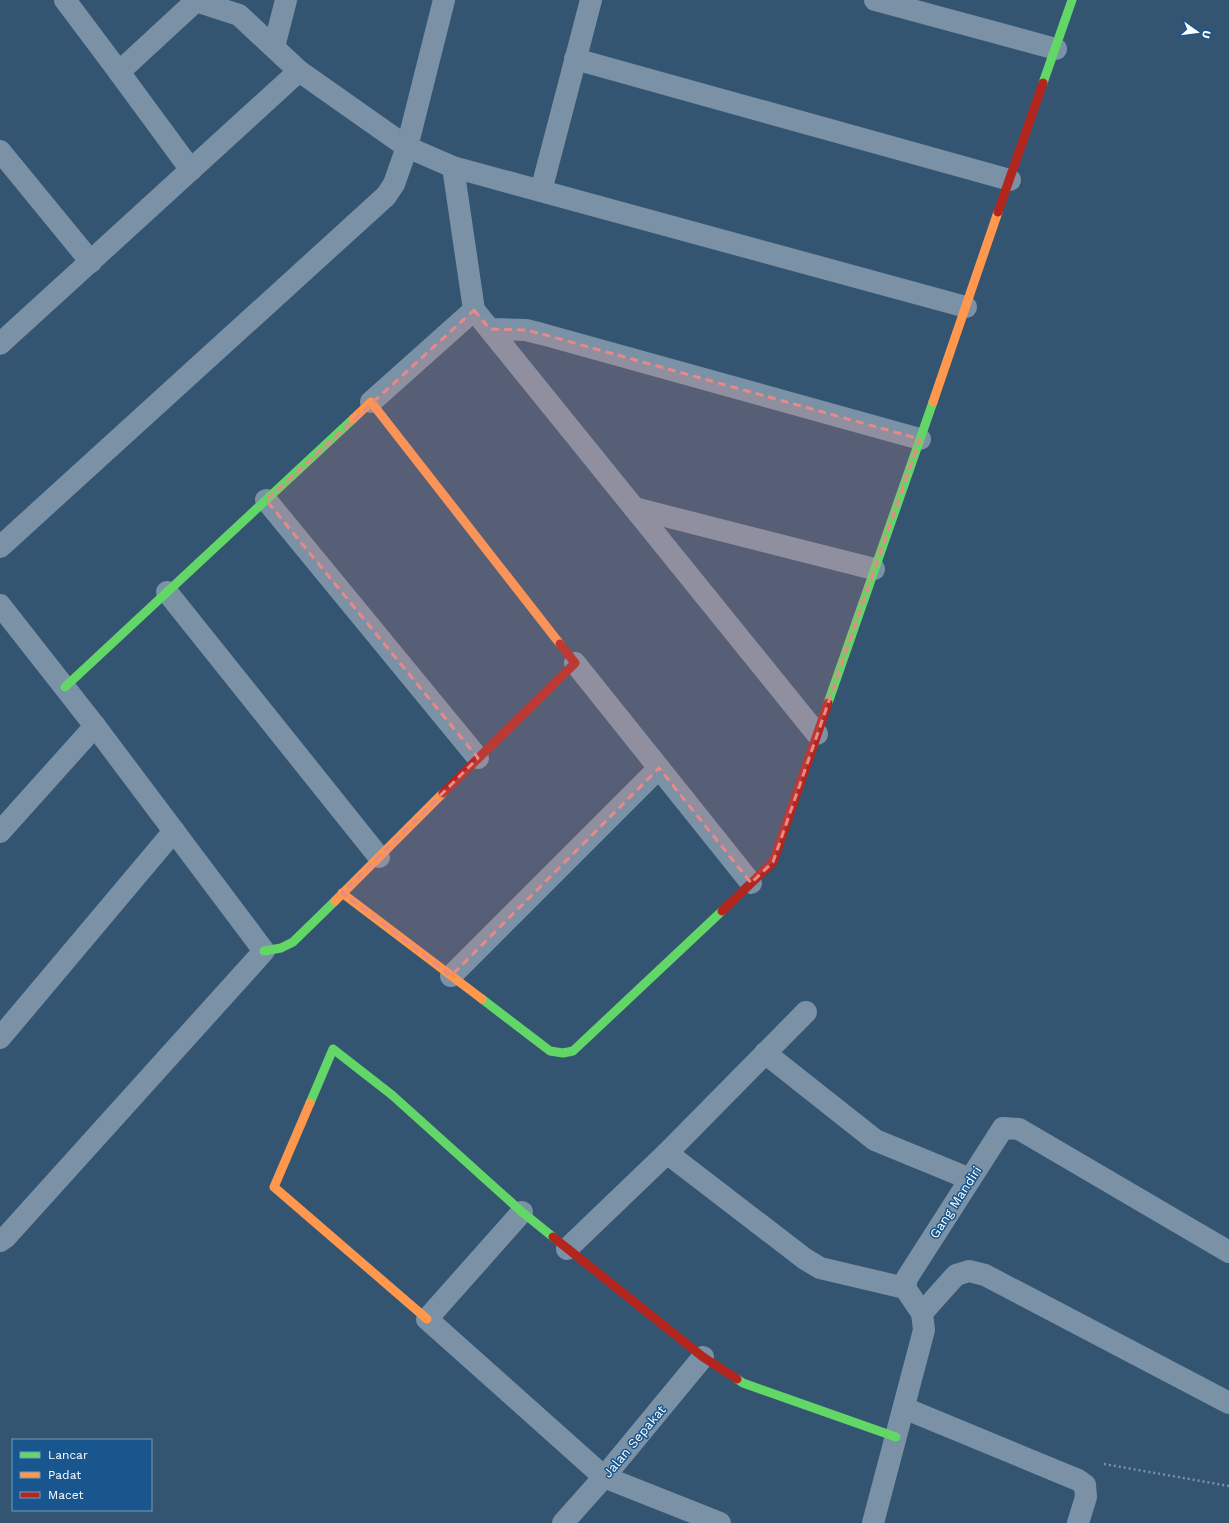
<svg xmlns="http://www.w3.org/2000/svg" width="1229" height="1523" viewBox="0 0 1229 1523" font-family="'Work Sans',sans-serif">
<rect width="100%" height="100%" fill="#335572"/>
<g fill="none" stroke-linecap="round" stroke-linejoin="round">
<!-- path -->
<polyline stroke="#7a91a6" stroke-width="2.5" stroke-dasharray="2 3" stroke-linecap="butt" points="1104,1464 1229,1486"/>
<!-- street -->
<g stroke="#7a91a6" stroke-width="22">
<polyline points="65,0 119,72"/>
<polyline points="875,0 1056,49"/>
<polyline points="274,47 286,0"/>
<polyline points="575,59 1010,180"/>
<polyline points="0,151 91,262"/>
<polyline points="453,167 966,307"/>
<polyline points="191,170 119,72 196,1 239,15 299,71"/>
<polyline points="541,191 591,0"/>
<polyline points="474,310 817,734"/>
<polyline points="490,329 526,330 542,334 920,439"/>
<polyline points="0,344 299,71 407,147 453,167 474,310 371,402"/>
<polyline points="266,500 478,758"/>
<polyline points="634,508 874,569"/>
<polyline points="0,547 386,196 394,184 407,147 444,0"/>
<polyline points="167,592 379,857"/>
<polyline points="0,605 95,726 264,951 6,1237 0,1241"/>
<polyline points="575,663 751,883"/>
<polyline points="0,832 95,726"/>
<polyline points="451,976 659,768"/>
<polyline points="806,1012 667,1153 805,1259 820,1268 905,1288"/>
<polyline points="0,1038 174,831"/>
<polyline points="765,1053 875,1140 970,1179"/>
<polyline points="522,1212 427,1319 604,1477 720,1523"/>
<polyline points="567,1249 667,1153"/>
<polyline points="922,1313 956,1275 969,1271 985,1275 1229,1403"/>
<polyline points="904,1408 1078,1480 1085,1485 1086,1497 1078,1523"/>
<polyline points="563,1523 604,1477 703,1357"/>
<polyline points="873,1523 924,1330 922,1313 905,1288 907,1278 1003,1128 1019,1129 1229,1252"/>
</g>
<!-- fast -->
<g stroke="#63d668" stroke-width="9">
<polyline points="1043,83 1072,0"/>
<polyline points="65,687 353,419"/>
<polyline points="828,703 933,402"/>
<polyline points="264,951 281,948 293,942 335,901"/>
<polyline points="482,999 550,1051 563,1053 573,1051 722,911"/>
<polyline points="310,1103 333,1049 392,1095 522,1212 553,1237"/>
<polyline points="737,1379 743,1383 896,1437"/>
</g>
<!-- slow -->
<g stroke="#ff974d" stroke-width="9">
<polyline points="933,402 998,212"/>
<polyline points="353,419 371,402 560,644"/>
<polyline points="342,893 482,999"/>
<polyline points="335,901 443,793"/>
<polyline points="310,1103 274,1187 427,1319"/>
</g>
<!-- jam -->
<g stroke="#b3261e" stroke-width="9">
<polyline points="998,212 1043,83"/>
<polyline points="443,793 575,663 560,644"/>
<polyline points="722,911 773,862 828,703"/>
<polyline points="553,1237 703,1357 737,1379"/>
</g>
</g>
<!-- marked area -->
<path fill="#e88989" fill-opacity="0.2" stroke="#e88989" stroke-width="3" stroke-dasharray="8 5" stroke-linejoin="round" d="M474,310L490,329L526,330L542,334L920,439L773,862L751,883L659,768L451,976L342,893L478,758L266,500Z"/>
<g text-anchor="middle" stroke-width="3" stroke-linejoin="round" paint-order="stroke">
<!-- street labels -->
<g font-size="13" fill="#fff" stroke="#18568d">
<text transform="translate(955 1202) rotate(-57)" y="5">Gang Mandiri</text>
<text transform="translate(634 1441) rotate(-50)" y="5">Jalan Sepakat</text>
</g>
</g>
<!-- legend -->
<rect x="12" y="1439" width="140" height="72" fill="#18568d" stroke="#749abb"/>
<rect x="20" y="1452" width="20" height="6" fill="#63d668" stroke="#749abb"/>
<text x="48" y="1459" font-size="12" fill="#ffffff">Lancar</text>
<rect x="20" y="1472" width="20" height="6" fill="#ff974d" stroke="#749abb"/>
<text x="48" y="1479" font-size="12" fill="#ffffff">Padat</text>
<rect x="20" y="1492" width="20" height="6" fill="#b3261e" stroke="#749abb"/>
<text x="48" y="1499" font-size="12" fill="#ffffff">Macet</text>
<!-- north arrow -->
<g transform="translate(1197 32) rotate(104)" stroke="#18568d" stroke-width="3" paint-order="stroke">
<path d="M0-3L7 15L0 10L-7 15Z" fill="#ffffff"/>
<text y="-6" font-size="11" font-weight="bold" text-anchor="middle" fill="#ffffff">U</text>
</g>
</svg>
